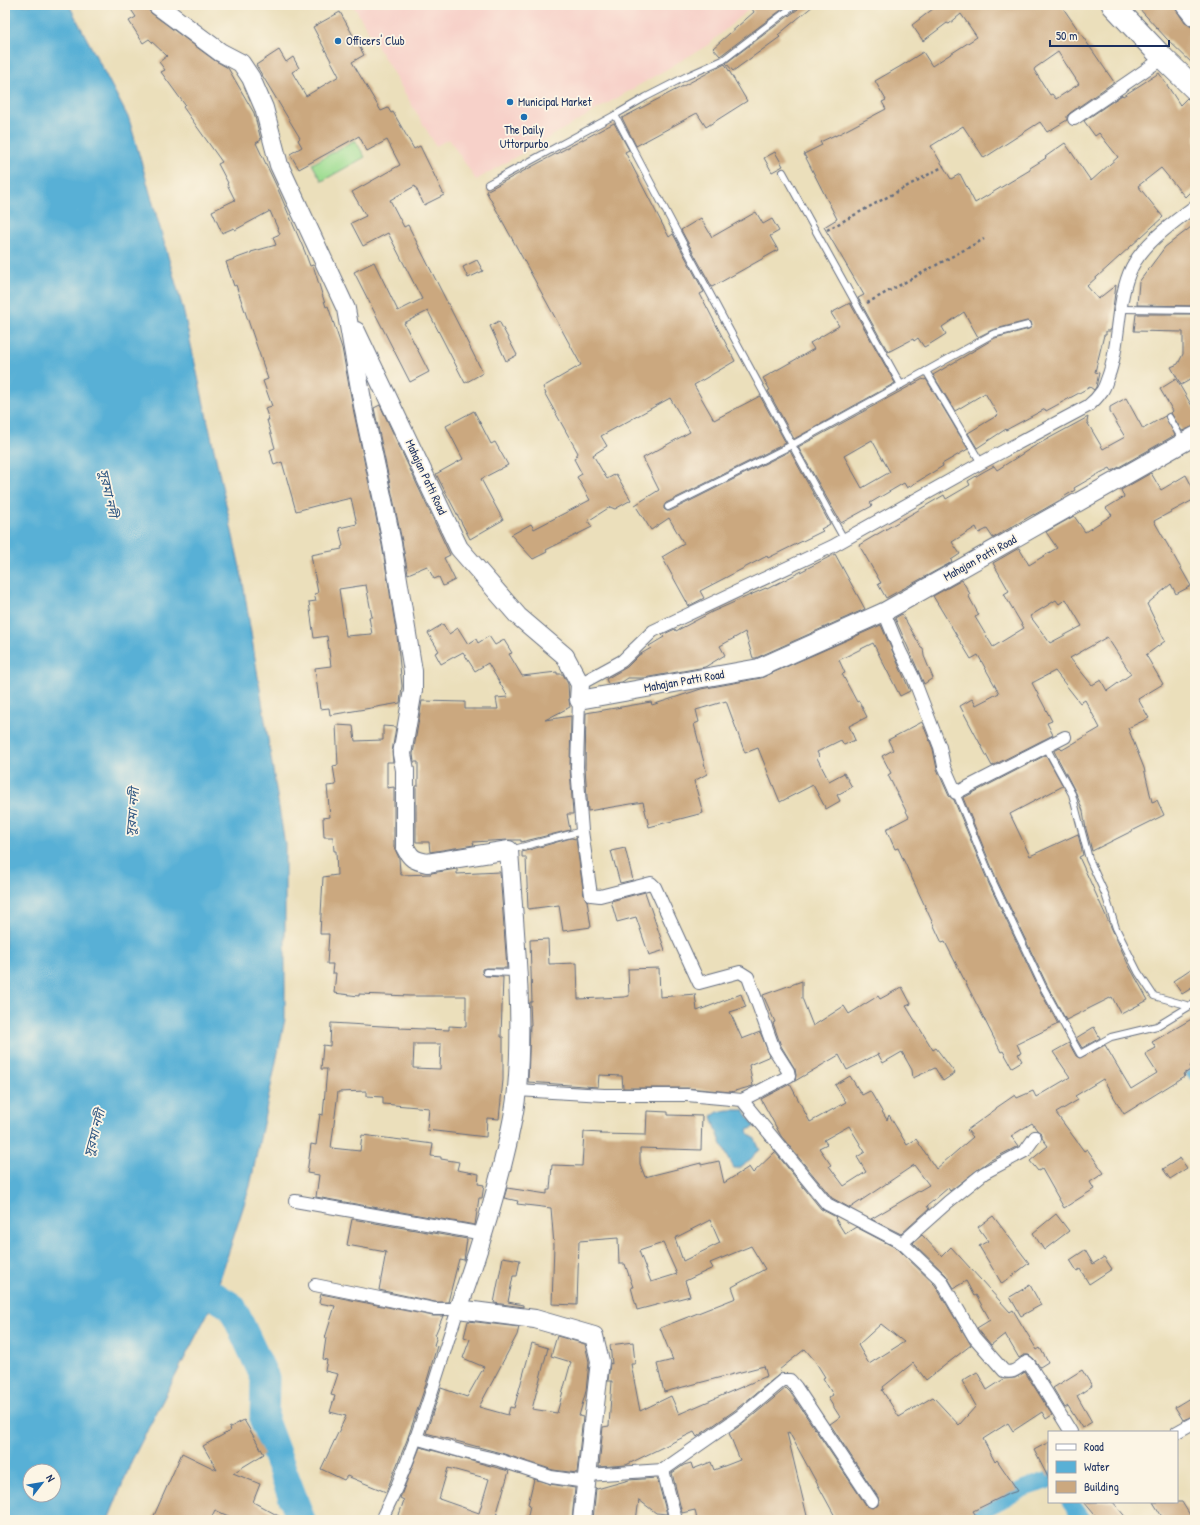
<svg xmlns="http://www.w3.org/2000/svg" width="1200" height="1525" viewBox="0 0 1200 1525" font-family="'Patrick Hand','Noto Sans Bengali',sans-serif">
<rect width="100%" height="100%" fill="#fcf5e5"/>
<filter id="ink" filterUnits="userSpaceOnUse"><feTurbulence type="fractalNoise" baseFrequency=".025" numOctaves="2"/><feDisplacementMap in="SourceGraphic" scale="8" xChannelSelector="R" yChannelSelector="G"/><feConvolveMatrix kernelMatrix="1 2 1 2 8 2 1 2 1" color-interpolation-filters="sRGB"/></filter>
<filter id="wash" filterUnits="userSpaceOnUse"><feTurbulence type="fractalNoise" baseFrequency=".012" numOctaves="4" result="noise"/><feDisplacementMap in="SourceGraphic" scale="16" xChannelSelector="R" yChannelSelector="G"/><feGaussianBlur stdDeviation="0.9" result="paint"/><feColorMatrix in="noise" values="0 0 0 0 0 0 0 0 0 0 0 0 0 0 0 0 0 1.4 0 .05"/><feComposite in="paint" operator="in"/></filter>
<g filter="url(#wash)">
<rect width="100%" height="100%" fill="#ebdfbb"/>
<!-- built -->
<polygon fill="#f7d1c9" points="353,5 746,5 748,10 708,45 476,180 449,139 436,146"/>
<!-- green -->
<polygon fill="#9edd92" stroke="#5c8678" points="355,140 365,157 322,181 312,164"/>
<!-- water -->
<g fill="#59b0d6" stroke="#3a709a" fill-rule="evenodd">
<path d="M5,5H69L129,119L183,309L242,577L285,845V1019L250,1186L211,1307L132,1460L108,1520H5ZM30,1471H54V1495H30Z"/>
<path d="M727,1110H744L755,1127L747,1130L748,1133L755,1139L760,1150L755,1153L751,1160L739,1168H734C724,1151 717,1134 712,1116L718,1112Z"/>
</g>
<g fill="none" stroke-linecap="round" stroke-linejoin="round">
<!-- canal -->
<g stroke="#59b0d6" stroke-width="17">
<polyline points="1194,1072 1195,1068"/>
<polyline points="1070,1502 1083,1520"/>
<polyline points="981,1520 976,1513 1025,1488 1049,1480"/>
</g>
<!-- river -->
<polyline stroke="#59b0d6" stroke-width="29" points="181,1275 232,1307 265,1378 264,1421 301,1520"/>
</g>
<g id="blocks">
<!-- building -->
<g fill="#cba87f" fill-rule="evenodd">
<path d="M128,5H147L148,9L151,13L214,60L228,68L254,113L261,140L256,143L276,185L305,252L310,266L313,265L326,307L328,306L342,348L354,413L382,545L397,636L402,686L400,703L330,715L329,708L320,709L315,668L331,666L327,636L314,638L309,602L316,601L314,594L318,593L311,555L342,549L341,547L343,546L339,528L357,524L351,498L330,503V502L296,511L282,462L274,465L270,450L275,448L267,420H269L265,408L272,406L263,381L268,379L236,285L234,286L226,262L251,253V252L276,245L273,237L280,234L270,211L235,230L234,228L222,233L212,211L235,200L227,184L228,183L218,164L222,162L183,107L185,105L161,72L165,70L159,62L167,56L149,39L143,43L129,21L136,17ZM366,585L372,617H369L372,634L346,636L339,589Z"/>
<polygon points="750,5 788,5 720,56 713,48 754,12"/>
<polygon points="799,5 814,5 778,35 780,37 733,71 726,63 798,9"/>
<path d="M938,5H1061L1114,82L1070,113L1067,116V120L1047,132L1040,122L984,158L963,126L931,146L951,179L960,174L975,203L1030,170V168L1046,158L1045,157L1065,143L1091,181L1118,157L1099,133L1095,136L1084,121L1122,95L1123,96L1159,73L1180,105L1187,98L1195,105V187L1185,197L1161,168L1138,186L1163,217L1087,286L1098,299L1116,285L1110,331H1106V335H1104L1095,372L1099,373L1096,387L1094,390L1090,387L1046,411L1045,409L1006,430V429L977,448L968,433L998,415L985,393L955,411L933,375L995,338L1029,329L1032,326L1031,322L1027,321L992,330L978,337L964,312L942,327L946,334L930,344L924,347L918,338L914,341L913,339L888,352L858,298L864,295L824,227L837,219L804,154L822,145L820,142L835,135V136L886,109L882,102L886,100L875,81L901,66L923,52L932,66L977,37L961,14L949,24L947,23L923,41L912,25ZM1058,52L1079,84L1056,99L1052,94L1050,95L1034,70L1035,68Z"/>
<polygon points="1136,5 1173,5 1185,23 1195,29 1195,66 1167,39"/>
<polygon points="340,12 364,55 352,62 381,111 388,108 391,113 393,112 414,149 420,146 444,195 424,205 415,186 390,200 404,227 408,225 483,373 465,383 428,311 404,323 429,372 410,382 354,272 374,262 398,311 422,299 388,233 363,246 351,223 366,216 352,192 400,165 387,140 367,151 359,136 299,169 290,154 302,147 298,140 300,138 256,65 279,50 286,62 293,57 299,68 292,72 306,96 339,76 313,27"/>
<polygon points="725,64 747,101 706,127 697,113 636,146 622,118"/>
<polygon points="614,123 629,150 625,152 669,237 673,234 704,292 700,294 735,361 694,385 714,420 760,396 786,443 666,503 664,506 664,509 667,511 670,511 790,451 830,524 821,529 823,531 768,558 767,556 700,591 704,598 689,606 662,557 684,544 669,518 651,530 635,505 659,490 643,458 690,432 670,398 601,436 607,446 593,455 607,479 616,474 631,500 615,509 610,507 588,521 592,527 546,550 547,552 533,559 511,535 531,524 534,529 590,500 577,477 582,474 574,459 578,453 545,394 546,394 543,387 581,365 486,191"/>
<polygon points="775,152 783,166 772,172 764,158"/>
<polygon points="756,212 763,224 772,219 779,231 770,236 778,250 712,287 681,230 701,218 712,237"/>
<polygon points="1195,224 1195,306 1137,305 1139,282 1165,247"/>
<polygon points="477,260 483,271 468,278 463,267"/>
<polygon points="850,303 895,383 794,439 768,391 770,390 763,378 814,349 810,343 839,326 831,313"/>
<polygon points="1136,314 1195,314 1195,377 1181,385 1171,367 1178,364 1183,354 1183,332 1134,331"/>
<polygon points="499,321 517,355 506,361 490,326"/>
<path d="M923,379L924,380L926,379L968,449L942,464L943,466L907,488L904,483L870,503L872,506L841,523L798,447ZM872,440L890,472L862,488L844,456Z"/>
<polygon points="1176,379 1195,411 1195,426 1182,431 1171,413 1173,411 1160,389"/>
<polygon points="1126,398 1143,429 1165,416 1175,435 1112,471 1110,468 1100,473 1074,488 1075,490 1062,498 1062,499 1034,515 1034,514 993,538 987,529 979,533 976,527 952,542 960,554 951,560 952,562 886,598 878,584 881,583 859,545 944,495 946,499 970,485 968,481 983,472 994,466 997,470 1033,447 1088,417 1087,422 1103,449 1125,437 1110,412 1110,407"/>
<polygon points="380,405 450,555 444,558 455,580 443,586 439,577 434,579 427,566 408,574 402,541 374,408"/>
<polygon points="474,411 491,444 495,442 508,465 481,479 503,520 470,539 436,474 463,459 446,426"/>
<path d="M1151,473L1161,490L1186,475L1195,492V499L1154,521L1191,586L1176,594L1171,584L1147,604L1165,641L1146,655L1163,684L1138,699L1149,718L1128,728L1144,768L1152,802L1157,800L1164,815L1092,851L1086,829L1083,811L1076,793L1054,751L1060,748L1062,750L1100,728L1085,700L1080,703L1055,671L1032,683L1052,721L1047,723L1053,735L992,766L960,706L972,699L976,705L999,693L978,655L971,659L933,596L962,580L970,594L968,595L979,615L975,617L993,647L1024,628L1004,594L1009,591L993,563L1019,548L1029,565L1057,548L1046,532L1074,516L1085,532L1112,515L1106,508L1124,497L1121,490ZM1066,599L1082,626L1050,643L1030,616L1056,600L1059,604ZM1107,637L1131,674L1107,691L1101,680L1092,685L1070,658Z"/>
<polygon points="835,554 865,609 756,658 753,658 745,632 720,646 725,655 705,667 644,678 628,678 622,682 608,684 606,679 627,667 639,655 651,648 649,646 664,637 662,635 675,629 676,631 712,612 766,588 767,589"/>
<polygon points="902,614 921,647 923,648 924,656 933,678 924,684 895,618"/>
<polygon points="443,624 449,634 458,628 468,644 476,639 478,643 489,636 495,645 504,640 512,653 509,654 522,676 557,672 557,674 563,674 568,684 569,700 570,707 545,720 571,716 570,767 573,814 567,814 570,830 521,842 521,840 508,840 473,842 474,845 430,852 429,842 416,842 416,786 418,786 418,762 414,762 413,754 422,701 465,702 465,709 498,709 496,698 508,697 488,663 475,671 463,652 441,664 435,653 439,651 428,633"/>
<polygon points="881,625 910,691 900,696 873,643 839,660 845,673 842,674 857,702 859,701 867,717 849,726 855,740 844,745 841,740 817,752 819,756 817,758 829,781 844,773 852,787 837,795 840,801 826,809 813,785 780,802 758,748 745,753 726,701 696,710 699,722 694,724 707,774 694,781 703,813 649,827 643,802 588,811 585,767 586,713 651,702 652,705 701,689 761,678"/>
<polygon points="922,722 933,749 937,769 949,796 954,800 989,884 1039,989 1058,1024 1017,1044 1021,1053 1018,1054 1022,1061 1012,1067 1003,1051 1001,1052 945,942 942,943 898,848 895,849 886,829 909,817 888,775 891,773 882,756 893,750 888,740"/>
<path d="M336,725L353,726L355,741L383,740V726L396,727L392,752L393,762H387V788L394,787V847L399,858L400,872H401V875L431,874V873L457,869V874L500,872L507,968H486L482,969V972L485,976L503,977L501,1037H503V1080L499,1119L487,1118L486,1137L427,1130L429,1108L383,1104V1097L366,1096V1091L338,1092L331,1148L360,1151L362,1135L433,1144L431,1156L441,1157V1159L459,1162L457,1170L479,1174L478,1184L484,1185L482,1198H479L475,1225L316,1197L319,1175L307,1173L311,1144L316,1145L320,1114L323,1115L327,1069H321L323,1045L330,1046L331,1023L399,1027V1028L449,1030V1026L466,1027V996H410L359,994V996L334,993L336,973H332L333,964H327L329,934H320L323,877L337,875L336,851H334L333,837H324L323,818L330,817L327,786L336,785L333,766L338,765ZM414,1044H441L440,1069L413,1068Z"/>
<polygon points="1046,755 1063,786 1010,814 1030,856 1078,834 1083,855 1079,857 1128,964 1148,1000 1121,1014 1112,997 1066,1020 1047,985 997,880 963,798"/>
<polygon points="571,838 576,839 584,896 587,901 591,927 563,931 559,905 528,909 526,857 522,857 522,852"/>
<polygon points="625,848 633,880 620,883 611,851"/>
<polygon points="645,892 665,950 649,955 636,917 617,922 611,901"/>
<polygon points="548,939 549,964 577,963 578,999 624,997 629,996 628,969 659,968 660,997 695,994 697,1011 741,994 746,1007 730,1012 742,1039 760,1032 770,1056 749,1065 753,1086 731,1092 687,1088 623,1088 622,1076 599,1075 598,1087 528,1082 530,1025 531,1025 530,1002 532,1002 530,940"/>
<polygon points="1195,966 1195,986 1182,994 1173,981"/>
<polygon points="802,981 802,998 813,1026 844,1006 849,1014 878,996 880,999 902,987 911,1004 906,1006 933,1050 936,1048 955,1073 943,1081 935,1068 913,1078 912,1070 902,1052 883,1063 878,1054 847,1070 839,1055 795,1081 796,1075 795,1069 781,1046 773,1023 775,1022 763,995"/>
<path d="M1195,1017V1063L1190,1066L1192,1069L1184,1074L1185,1076L1124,1114L1103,1079L1075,1096L1078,1100L1056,1113L1084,1151L1087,1149L1104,1173L1090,1182L1094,1189L1064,1208L1042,1169L1038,1171L1030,1161L1048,1146L1042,1138V1134L1037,1130L1032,1123L1011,1136L1018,1146L989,1161L950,1191L948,1188L927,1206L929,1209L901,1234L871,1219L929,1185L914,1165L850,1208L832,1198L781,1136L761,1099L790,1084L810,1122L812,1121L846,1102L835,1085L850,1076L862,1095L870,1091L887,1120L889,1115L907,1145L916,1139L936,1169L973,1137L967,1130L996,1109V1108L1015,1095L1017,1098L1033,1091L1036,1097L1070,1077L1053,1052L1069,1043L1076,1056L1080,1058L1105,1045L1131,1089L1157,1073L1145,1054L1156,1048L1152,1042ZM849,1126L865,1152L857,1157L866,1172L844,1186L829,1166L831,1165L819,1148L827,1144L824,1140Z"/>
<polygon points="1094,1027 1100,1038 1082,1048 1076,1038"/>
<path d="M647,1111L668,1112V1115L702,1116L701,1150L640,1148V1164L645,1177L701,1163V1165L719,1161L724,1183L749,1167L753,1173L775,1152L821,1209L836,1217L835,1218L845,1234L856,1227L898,1249L935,1285L971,1345L926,1380L913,1363L883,1387L884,1389L882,1390L899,1417L933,1397L959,1425L976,1406L962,1381L977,1372L987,1390L1004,1379L1015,1378L1025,1372L1052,1415L1046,1419L1042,1412L1013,1431L1008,1423L983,1439L995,1462L997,1460L1018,1491L1008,1494L973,1511L979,1520H837L789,1432L787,1433L808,1520H697L695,1510L682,1513L672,1473L684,1465L691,1463L693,1469L711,1462L714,1470L740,1460L729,1433L744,1423L786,1388L790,1392L866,1505L872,1508L879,1505V1501L878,1497L830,1424L840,1417L828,1398L833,1395L823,1378L825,1377L815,1361L805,1349L779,1370L781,1373L734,1411L698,1436L697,1437L694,1432L626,1465L599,1467L603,1427L609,1426L612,1381H608L610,1363L612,1364L610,1345L633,1342L635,1364H631L640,1411L671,1396L679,1414L767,1376L764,1366L664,1392L657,1364L673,1360L660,1328L736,1298L732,1287L765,1269L751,1246L710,1263L713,1268L685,1281L690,1296L637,1310L631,1287H633L625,1264H619L618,1238L579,1241L577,1305L552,1304L554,1245L551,1208L517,1204L518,1201L504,1198L507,1188L547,1194V1190H550L552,1165L582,1166L584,1132L601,1133L600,1134L646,1135ZM710,1220L720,1243L683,1261L675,1238ZM663,1243L677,1274L651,1282L639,1251ZM881,1324L904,1342L869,1364L858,1345Z"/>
<polygon points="1180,1158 1187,1168 1170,1179 1163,1169"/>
<polygon points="1056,1214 1069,1231 1044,1250 1033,1233"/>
<polygon points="993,1216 1029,1263 1002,1284 979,1246 988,1241 978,1227"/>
<polygon points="352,1219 467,1239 464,1260 459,1259 448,1302 435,1302 379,1290 386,1252 347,1245"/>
<polygon points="922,1235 942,1256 951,1247 1010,1312 1013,1310 1037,1350 1040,1348 1048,1362 1040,1367 1034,1359 1029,1355 1024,1355 1019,1358 1005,1334 991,1345 977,1328 990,1320 976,1295 974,1296 966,1281 954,1288 946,1275 913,1243"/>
<polygon points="1085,1250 1093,1264 1104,1257 1112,1269 1089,1284 1080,1269 1077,1271 1070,1260"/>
<polygon points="503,1257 520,1260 517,1276 513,1276 508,1302 523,1305 523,1307 494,1303"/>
<polygon points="1030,1285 1041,1305 1021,1316 1010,1297"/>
<polygon points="321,1294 433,1316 443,1316 435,1335 437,1336 434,1345 437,1346 425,1387 407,1440 386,1492 347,1476 344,1480 321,1469 346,1416 330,1412 335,1396 331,1395 338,1374 325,1371 327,1360 323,1359 326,1338 325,1338 335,1306 319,1303"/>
<polygon points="468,1321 519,1327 517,1335 479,1407 508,1415 510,1407 514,1408 532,1343 548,1348 532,1409 557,1413 571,1362 551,1356 557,1336 585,1344 589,1362 586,1391 579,1416 583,1417 577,1473 553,1470 501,1453 426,1433 441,1388 467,1397 484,1367 463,1358 470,1339 464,1337"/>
<polygon points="1082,1370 1092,1386 1077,1396 1092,1422 1082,1428 1068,1406 1065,1408 1053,1388"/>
<polygon points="1195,1395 1195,1415 1183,1420 1175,1407"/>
<polygon points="244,1420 264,1454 233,1473 260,1484 253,1502 286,1520 237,1520 215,1510 210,1520 152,1520 182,1453 217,1470 203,1446 230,1431 229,1428"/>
<polygon points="1049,1442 1049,1479 1034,1450"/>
<path d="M420,1447L509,1471L496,1516L492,1515V1520H405L398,1518L404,1500L400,1498ZM448,1468L489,1479L479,1513L439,1499Z"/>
<polygon points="657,1478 667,1514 656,1513 639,1500 636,1520 593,1520 596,1488 597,1489 629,1480"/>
<polygon points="534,1479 550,1484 575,1488 572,1520 527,1520 530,1505 528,1504"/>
<polygon points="1084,1502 1113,1502 1128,1520 1099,1520"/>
<polygon points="1153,1502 1182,1502 1193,1520 1164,1520"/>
</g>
</g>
</g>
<g filter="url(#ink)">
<use href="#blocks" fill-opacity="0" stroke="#646d7f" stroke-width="1"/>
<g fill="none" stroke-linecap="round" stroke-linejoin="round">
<defs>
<g id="lane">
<path d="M795,5L723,60L687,76L646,97L615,115C690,257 766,399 844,539"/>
<polyline points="783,172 901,385"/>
<polyline points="488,184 615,115"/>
<polyline points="1122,309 1195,310"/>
<polyline points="926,371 981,463"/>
<polyline points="1169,417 1183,441"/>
<polyline points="668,507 792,445 993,334 1028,325"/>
<polyline points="1046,747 1072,794 1089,859 1105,894 1116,928 1138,972 1154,996 1190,1006"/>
<polyline points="956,793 993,882 1043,987 1080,1054 1111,1037 1157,1026 1195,1003"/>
<polyline points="510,850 582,831"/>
<polyline points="486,972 516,973"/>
</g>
<g id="street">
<polyline points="1074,119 1163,58"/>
<polyline points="884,612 900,651 913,677 940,747 944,766 956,793 1065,737"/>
<path d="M580,684L622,661L653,631L833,546L981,463L1088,406C1093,402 1098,397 1102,391C1105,387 1106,382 1108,377C1121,343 1116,299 1132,267C1145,242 1173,223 1195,206"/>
<polyline points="579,700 577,767 582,831 591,895 600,896 651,883 655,887 699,983 740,972 748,977 774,1049 788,1071 789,1076 742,1100"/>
<path d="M517,1090L604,1095H687L742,1100L827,1204L902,1243L941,1280L974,1337L1004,1371C1013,1374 1018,1368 1025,1363L1027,1362L1029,1364L1071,1432"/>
<polyline points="295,1201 484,1234"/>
<polyline points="902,1243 948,1202 984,1173 1025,1151 1035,1137"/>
<path d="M315,1285L434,1309H458C435,1379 415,1454 381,1520"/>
<polyline points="1177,1432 1195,1422"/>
<polyline points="415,1438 464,1452 499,1460 551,1477 586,1482"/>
<polyline points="663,1470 739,1417 783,1380 790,1380 796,1387 872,1501"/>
<polyline points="587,1475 663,1470 676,1520"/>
</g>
<g id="secondary">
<path d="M157,5L220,52L241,63L251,78L264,108L279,165L346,309L364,411L392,543L413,671V690L402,754L405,770V847C411,859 414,860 427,863L509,850C514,929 524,1010 517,1089C515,1115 508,1141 502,1166C490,1215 475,1262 458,1309L535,1319L594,1336L600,1361L582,1520"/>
<polyline points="356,331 459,548 518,616 565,656 580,684 579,700 759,668 884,612 1195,436"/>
</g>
<g id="highway">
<polyline points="1113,5 1163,58 1195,89"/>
<polyline points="1187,5 1195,15"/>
</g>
</defs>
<!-- lane casing -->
<use href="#lane" stroke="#646d7f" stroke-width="8"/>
<!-- street casing -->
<use href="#street" stroke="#646d7f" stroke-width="14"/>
<!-- secondary casing -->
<use href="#secondary" stroke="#646d7f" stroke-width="20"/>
<!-- highway casing -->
<use href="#highway" stroke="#646d7f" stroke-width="24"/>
<!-- path -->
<g stroke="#646d7f" stroke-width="2.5" stroke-dasharray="3 3" stroke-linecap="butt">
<polyline points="827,230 944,166"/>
<polyline points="867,303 984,239"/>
</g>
<!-- lane -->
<use href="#lane" stroke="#fff" stroke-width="6"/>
<!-- street -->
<use href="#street" stroke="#fff" stroke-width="12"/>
<!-- secondary -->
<use href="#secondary" stroke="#fff" stroke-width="18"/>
<!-- highway -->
<use href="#highway" stroke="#fff" stroke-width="22"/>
</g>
</g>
<!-- markers -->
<g fill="#1f6fb2" stroke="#fcf5e5" stroke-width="1.5">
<circle cx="338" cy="41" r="4"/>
<circle cx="510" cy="102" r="4"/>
<circle cx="524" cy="117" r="4"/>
</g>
<g text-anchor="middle" stroke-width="3.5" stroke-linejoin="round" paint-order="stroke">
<!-- poi labels -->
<g font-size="12" fill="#1b2f5e" stroke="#fcf5e5" text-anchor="start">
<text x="346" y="45">Officers' Club</text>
<text x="518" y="106">Municipal Market</text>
<text x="524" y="134" text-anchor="middle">The Daily<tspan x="524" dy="14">Uttorpurbo</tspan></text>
</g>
<!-- street labels -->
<g font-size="12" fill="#1b2f5e" stroke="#fcf5e5">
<text transform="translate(426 477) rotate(65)" y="4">Mahajan Patti Road</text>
<text transform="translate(980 558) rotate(-29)" y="4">Mahajan Patti Road</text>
<text transform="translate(684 681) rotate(-10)" y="4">Mahajan Patti Road</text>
</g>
<!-- water labels -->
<g font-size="13" font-style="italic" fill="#2e5682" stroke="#fcf5e5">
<text transform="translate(109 493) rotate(78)" y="5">সুরমা নদী</text>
<text transform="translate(132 812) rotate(-85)" y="5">সুরমা নদী</text>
<text transform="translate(94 1133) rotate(-75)" y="5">সুরমা নদী</text>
</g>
</g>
<!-- margin -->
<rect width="1200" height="1525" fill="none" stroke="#fcf5e5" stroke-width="20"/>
<!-- legend -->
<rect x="1048" y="1431" width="130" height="72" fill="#fcf5e5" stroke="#a2a6af"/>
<rect x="1056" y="1444" width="20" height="6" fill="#ffffff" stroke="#a2a6af"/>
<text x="1084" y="1451" font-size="12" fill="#1b2f5e">Road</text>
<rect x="1056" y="1461" width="20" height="12" fill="#59b0d6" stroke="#a2a6af"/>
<text x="1084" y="1471" font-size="12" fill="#1b2f5e">Water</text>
<rect x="1056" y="1481" width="20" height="12" fill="#cba87f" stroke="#a2a6af"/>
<text x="1084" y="1491" font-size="12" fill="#1b2f5e">Building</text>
<!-- north arrow -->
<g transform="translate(42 1483) rotate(59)"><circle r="19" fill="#fcf5e5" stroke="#a2a6af"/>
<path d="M0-3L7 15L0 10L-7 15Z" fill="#1f6fb2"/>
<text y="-6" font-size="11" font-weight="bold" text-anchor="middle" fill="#1b2f5e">N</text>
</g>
<!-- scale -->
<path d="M1050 40v6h119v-6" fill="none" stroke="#1b2f5e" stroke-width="2"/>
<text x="1056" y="40" font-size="12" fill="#1b2f5e" stroke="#fcf5e5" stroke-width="3" paint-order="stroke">50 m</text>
</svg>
